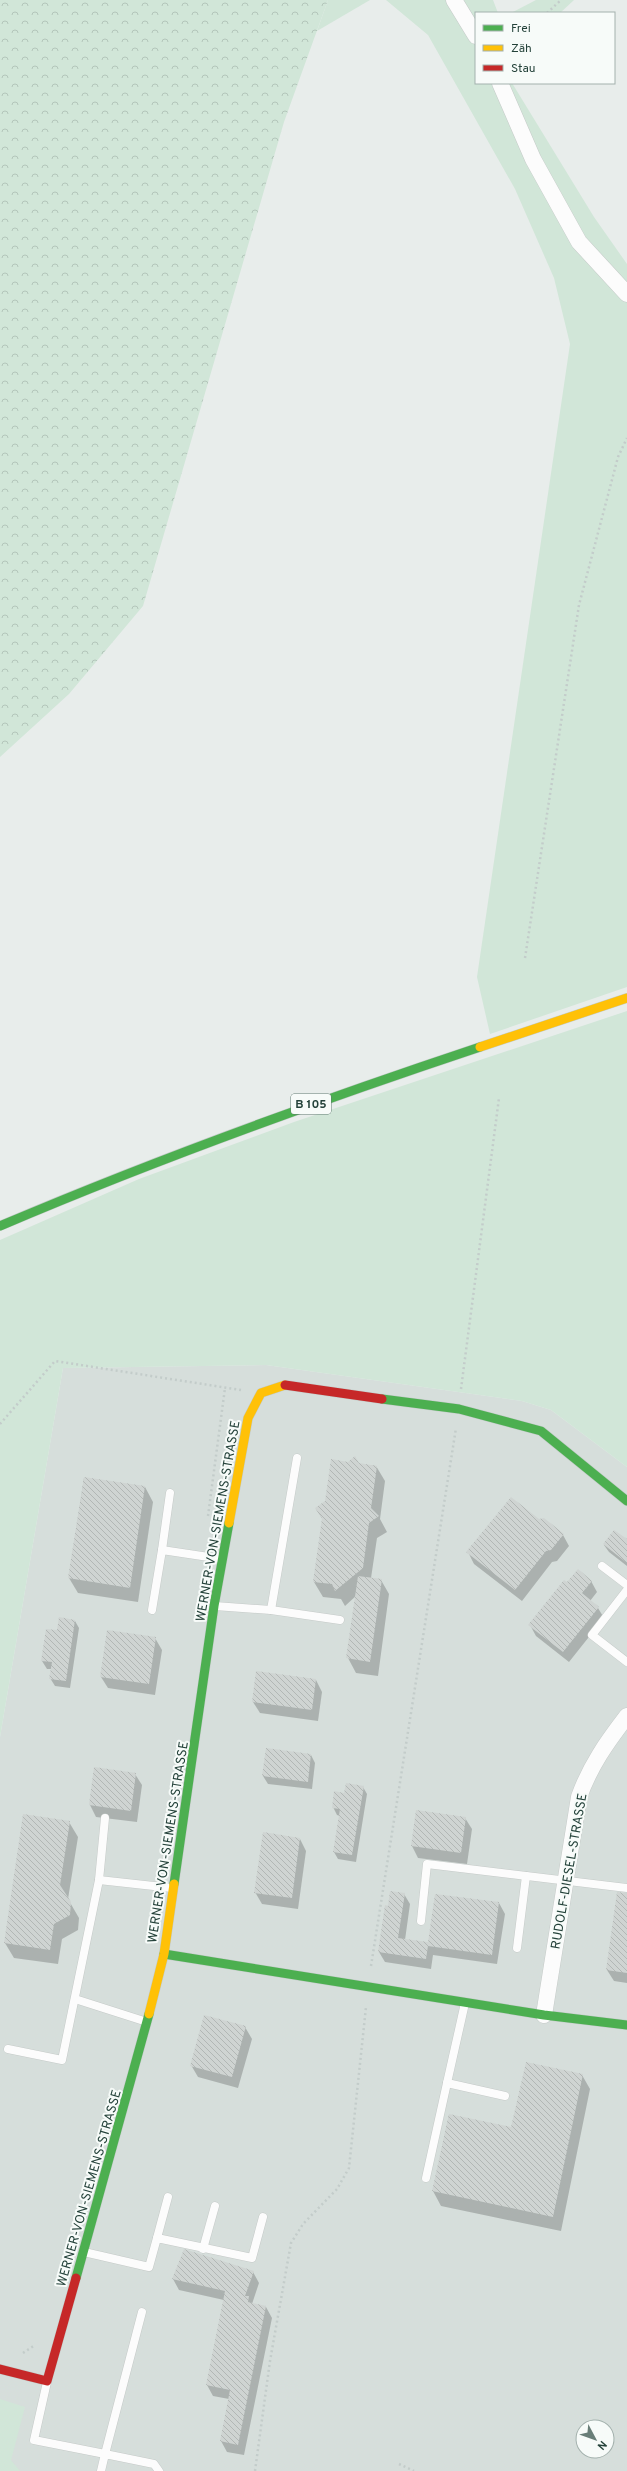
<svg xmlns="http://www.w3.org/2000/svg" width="627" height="2471" viewBox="0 0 627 2471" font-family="Overpass,sans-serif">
<defs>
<pattern id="forest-crowns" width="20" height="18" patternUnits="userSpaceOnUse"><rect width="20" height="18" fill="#d1e6d8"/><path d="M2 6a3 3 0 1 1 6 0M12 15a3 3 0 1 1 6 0" fill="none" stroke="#b3c6ba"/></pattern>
<pattern id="building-back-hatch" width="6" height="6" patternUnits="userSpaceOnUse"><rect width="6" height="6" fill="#cfd4d2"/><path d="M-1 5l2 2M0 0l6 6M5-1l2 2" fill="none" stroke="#b2b7b5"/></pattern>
</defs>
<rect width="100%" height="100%" fill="#e8edeb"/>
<!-- built -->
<path fill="#d6dedb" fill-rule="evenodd" d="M266,1365L522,1401L551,1410L627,1467V2471H0V1737L63,1368ZM583,2427H607V2451H583Z"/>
<!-- green -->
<g fill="#d1e6d8">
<polygon points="328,0 370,0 317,31"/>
<polygon points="386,0 493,0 498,13 476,13 476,83 512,83 594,217 627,264 627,987 490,1034 477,977 570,344 554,278 515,189 428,35"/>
<polygon points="536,0 574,0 560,13 511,13"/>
<polygon points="627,1011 627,1467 551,1410 522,1401 266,1365 63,1368 0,1737 0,1240 139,1179 294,1122"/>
<polygon points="0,2399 25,2407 11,2460 20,2471 0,2471"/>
</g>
<!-- forest -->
<polygon fill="url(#forest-crowns)" points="0,0 328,0 284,122 143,606 69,694 0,757"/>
<!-- shadow -->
<g fill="#0003">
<polygon points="359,1464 376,1466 385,1481 380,1519 387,1532 377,1538 371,1578 381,1580 389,1594 378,1676 356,1673 348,1658 357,1595 345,1606 341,1599 323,1597 314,1582 323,1520 316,1509 326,1501"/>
<polygon points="84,1478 145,1487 153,1502 138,1602 78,1593 69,1578"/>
<polygon points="539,1520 563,1535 569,1546 557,1561 552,1562 522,1601 474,1564 468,1552"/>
<polygon points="627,1540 627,1566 609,1552 604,1545"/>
<polygon points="591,1581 597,1592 590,1601 598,1608 604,1618 569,1662 536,1636 530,1625 568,1583"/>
<polygon points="75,1621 79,1628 70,1688 55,1686 50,1678 52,1669 47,1669 42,1661 57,1631"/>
<polygon points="155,1638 162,1650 155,1695 108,1688 101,1677"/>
<polygon points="316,1680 322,1692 318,1721 260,1713 253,1702"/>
<polygon points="311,1755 315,1763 312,1789 268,1784 263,1776"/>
<polygon points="135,1774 142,1785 137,1822 96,1817 90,1805"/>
<polygon points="363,1787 367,1794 356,1862 338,1859 334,1852 340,1816 337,1815 333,1807 345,1794"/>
<polygon points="465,1818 472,1829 467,1864 418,1858 412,1846"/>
<polygon points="69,1822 78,1837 68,1899 79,1918 78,1930 62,1939 58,1964 14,1958 5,1943"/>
<polygon points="300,1839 306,1851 298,1909 262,1904 255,1892"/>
<polygon points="404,1894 410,1904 405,1940 429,1944 499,1903 505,1914 497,1964 433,1955 431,1969 385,1962 379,1952 386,1906 388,1907"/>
<polygon points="627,1898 627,1983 614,1981 607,1970"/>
<polygon points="245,2027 252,2039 238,2088 198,2077 191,2065"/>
<polygon points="582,2075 590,2089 561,2231 441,2206 433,2191 449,2115 512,2128"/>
<polygon points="253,2272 259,2283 252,2304 266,2307 272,2318 244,2455 227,2452 221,2441 229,2399 213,2396 207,2385 224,2300 179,2290 173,2279"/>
</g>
<!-- building -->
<g fill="url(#building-back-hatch)">
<polygon points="355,1456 359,1463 377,1466 371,1508 379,1516 369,1523 363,1568 335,1591 332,1584 313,1582 322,1518 315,1508 325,1501 331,1459 348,1462"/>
<polygon points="84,1477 145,1486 130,1588 68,1578"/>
<polygon points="511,1497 539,1519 544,1518 564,1534 551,1550 546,1551 515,1590 466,1552"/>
<polygon points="614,1530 627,1539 627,1563 603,1544"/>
<polygon points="578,1569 592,1581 582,1593 599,1607 563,1652 528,1625 564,1580 567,1582"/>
<polygon points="358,1576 382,1579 370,1662 346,1658"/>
<polygon points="59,1617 75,1620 66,1681 49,1679 52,1662 41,1661 46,1629 57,1630"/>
<polygon points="107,1630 156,1637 149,1684 100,1677"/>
<polygon points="256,1671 316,1679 312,1710 252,1702"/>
<polygon points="266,1748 311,1754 308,1782 262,1776"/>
<polygon points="94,1767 136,1773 131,1811 89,1805"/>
<polygon points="346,1783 364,1786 352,1855 333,1852 340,1809 332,1808 334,1791 344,1793"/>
<polygon points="416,1810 466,1817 461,1853 411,1846"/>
<polygon points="23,1814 70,1821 60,1885 71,1902 70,1915 54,1924 50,1950 4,1943"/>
<polygon points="263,1832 300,1838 292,1898 254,1893"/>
<polygon points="390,1891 405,1893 398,1938 428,1942 435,1894 499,1902 492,1955 428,1946 426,1959 378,1952 385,1905 388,1906"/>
<polygon points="617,1892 627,1893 627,1973 606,1970"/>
<polygon points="204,2015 246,2026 232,2077 190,2066"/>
<polygon points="526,2062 583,2074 553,2217 432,2191 449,2114 511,2127"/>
<polygon points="184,2249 254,2271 245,2296 249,2296 248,2302 266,2306 238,2445 220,2441 230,2390 206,2385 225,2291 172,2279"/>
</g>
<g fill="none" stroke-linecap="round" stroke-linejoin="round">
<defs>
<g id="lane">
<polyline points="162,1550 170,1493"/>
<polyline points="602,1566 627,1585"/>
<polyline points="627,1590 592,1635 627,1662"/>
<polyline points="215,1606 271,1610 340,1620"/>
<polyline points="152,1610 162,1550 222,1559"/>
<polyline points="271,1610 297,1458"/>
<polyline points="99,1880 172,1888"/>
<polyline points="421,1921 427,1864 627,1888"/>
<polyline points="517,1948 526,1876"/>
<polyline points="75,1999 147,2022"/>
<polyline points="465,2003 447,2083 505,2096"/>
<polyline points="8,2049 62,2060 99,1880 105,1818"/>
<polyline points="426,2178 447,2083"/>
<polyline points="157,2238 168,2197"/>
<polyline points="203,2249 215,2206"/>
<polyline points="84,2252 149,2267 157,2238 252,2258 263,2217"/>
<polyline points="47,2382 34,2440 105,2454 142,2312"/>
<polyline points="101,2471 105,2454 154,2464 159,2471"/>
</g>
<g id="street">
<polyline points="454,0 476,36"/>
<polyline points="500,83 533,159 579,242 627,294"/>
<path d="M544,2015L579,1797C590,1766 607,1742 627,1716"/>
</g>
<g id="fast">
<path d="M0,1226C157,1159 318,1101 480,1047"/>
<polyline points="382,1399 459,1409 541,1431 627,1501"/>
<polyline points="174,1884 214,1606 229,1523"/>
<polyline points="164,1954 544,2015 627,2025"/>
<polyline points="76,2278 149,2014"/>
</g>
<g id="slow">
<polyline points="480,1047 627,998"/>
<polyline points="229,1523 248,1418 261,1393 285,1385"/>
<polyline points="149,2014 164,1954 174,1884"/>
</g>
<g id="jam">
<polyline points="285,1385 382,1399"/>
<polyline points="0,2369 47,2381 76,2278"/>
</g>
</defs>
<!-- lane casing -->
<use href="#lane" stroke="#c5cac8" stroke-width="9"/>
<!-- street casing -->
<use href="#street" stroke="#c5cac8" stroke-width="17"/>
<!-- fast casing -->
<use href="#fast" stroke="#c3cbc8" stroke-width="10"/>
<!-- slow casing -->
<use href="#slow" stroke="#c3cbc8" stroke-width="10"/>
<!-- jam casing -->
<use href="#jam" stroke="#c3cbc8" stroke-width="10"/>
<!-- path -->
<g stroke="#c3ccca" stroke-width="2.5" stroke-dasharray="2 3" stroke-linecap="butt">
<polyline points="547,13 561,0"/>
<polyline points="525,958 579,605 618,457 627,438"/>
<polyline points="461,1389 499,1098"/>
<polyline points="0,1424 55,1361 241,1390"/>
<polyline points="208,1516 225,1388"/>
<polyline points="371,1966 456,1428"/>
<polyline points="23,2353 35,2345"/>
<polyline points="399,2464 414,2471"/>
<polyline points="255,2471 270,2361 291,2243 303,2224 337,2189 349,2168 366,2007"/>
</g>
<!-- lane -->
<use href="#lane" stroke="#fcfcfc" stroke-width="8"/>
<!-- street -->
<use href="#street" stroke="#fcfcfc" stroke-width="16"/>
<!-- fast -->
<use href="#fast" stroke="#4caf50" stroke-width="9"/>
<!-- slow -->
<use href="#slow" stroke="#ffc107" stroke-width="9"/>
<!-- jam -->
<use href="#jam" stroke="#c62828" stroke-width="9"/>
</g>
<g text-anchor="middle" stroke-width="4" stroke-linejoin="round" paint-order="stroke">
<!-- shield labels -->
<rect fill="#f7fbf9" stroke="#637a73" stroke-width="1" x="291" y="1094" width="40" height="20" rx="3"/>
<g font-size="12" font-weight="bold" fill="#24423a">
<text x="311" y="1108">B 105</text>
</g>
<!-- street labels -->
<g font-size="13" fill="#24423a" stroke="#f7fbf9">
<text transform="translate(217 1521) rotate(-80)" y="5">WERNER-VON-SIEMENS-STRASSE</text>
<text transform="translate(167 1842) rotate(-81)" y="5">WERNER-VON-SIEMENS-STRASSE</text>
<text transform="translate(568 1871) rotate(-80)" y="5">RUDOLF-DIESEL-STRASSE</text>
<text transform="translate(88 2188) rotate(-74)" y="5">WERNER-VON-SIEMENS-STRASSE</text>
</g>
</g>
<!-- legend -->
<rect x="475" y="12" width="140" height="72" fill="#f7fbf9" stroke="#a3b1ad"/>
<rect x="483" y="25" width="20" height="6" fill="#4caf50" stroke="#a3b1ad"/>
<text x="511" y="32" font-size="12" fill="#24423a">Frei</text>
<rect x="483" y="45" width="20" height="6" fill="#ffc107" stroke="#a3b1ad"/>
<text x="511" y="52" font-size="12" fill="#24423a">Zäh</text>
<rect x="483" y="65" width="20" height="6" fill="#c62828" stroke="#a3b1ad"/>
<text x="511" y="72" font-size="12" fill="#24423a">Stau</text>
<!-- north arrow -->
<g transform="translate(595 2439) rotate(131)"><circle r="19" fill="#f7fbf9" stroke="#a3b1ad"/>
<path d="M0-3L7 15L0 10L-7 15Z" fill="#697e78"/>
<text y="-6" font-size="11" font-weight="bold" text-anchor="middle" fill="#24423a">N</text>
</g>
</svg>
